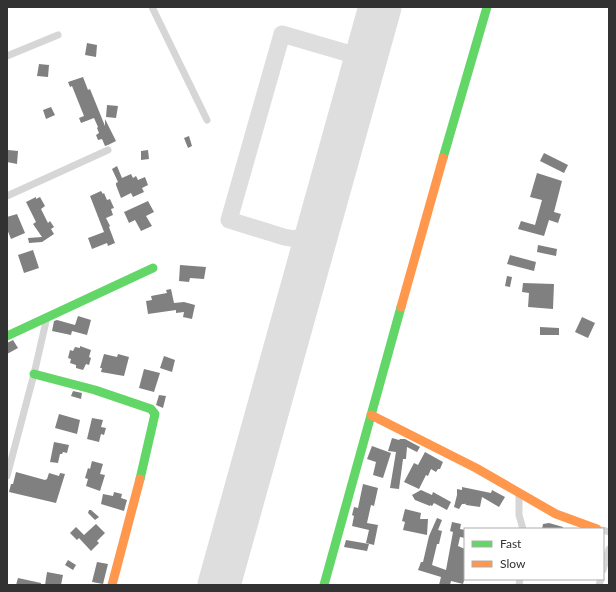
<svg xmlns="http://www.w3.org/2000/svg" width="616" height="592" viewBox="0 0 616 592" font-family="Lato,sans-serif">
<rect width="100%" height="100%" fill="#fff"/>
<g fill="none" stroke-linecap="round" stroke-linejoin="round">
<!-- taxiway -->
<polyline stroke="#dedede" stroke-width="17" points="308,234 295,239 284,237 229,220 282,34 347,53 354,51 361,46"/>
<!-- runway -->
<polyline stroke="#dedede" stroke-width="43" points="219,585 380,7"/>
</g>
<!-- building -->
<g fill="#808080">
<polygon points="87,43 97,45 96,57 85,55"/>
<polygon points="39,64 49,65 48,77 37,76"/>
<polygon points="83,77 88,90 90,89 105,126 105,119 116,141 108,145 105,146 102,139 98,140 96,135 99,133 97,128 98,127 94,118 81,123 79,118 84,116 72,86 70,87 68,82"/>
<polygon points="107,105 118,106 116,118 106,117"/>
<polygon points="51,107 55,115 46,119 43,110"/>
<polygon points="189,136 192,146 188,148 184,138"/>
<polygon points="8,150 18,151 17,164 7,162"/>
<polygon points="148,150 149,159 141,160 141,151"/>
<polygon points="544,153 568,165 564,173 540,161"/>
<polygon points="117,166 122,178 131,174 133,178 136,176 138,180 145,177 148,185 142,188 144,192 133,197 131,193 121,198 116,185 116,183 118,182 112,169"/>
<polygon points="537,173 562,181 554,212 561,214 558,223 549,220 544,236 518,229 521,221 535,225 542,200 530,197"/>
<polygon points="101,191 103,194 104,193 107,200 110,199 114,208 111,209 113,215 106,218 110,226 109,227 115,243 108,246 107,243 92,249 88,238 104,232 90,196"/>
<polygon points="36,197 36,199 40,197 45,206 41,209 48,223 50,221 54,227 51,229 54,234 42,242 29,243 28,238 42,237 33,224 36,222 26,202"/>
<polygon points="148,201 154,212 146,216 152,226 141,231 135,220 129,223 124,212"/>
<polygon points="17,214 25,233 11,239 7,229 7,217"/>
<polygon points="538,245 557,249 556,256 537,252"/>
<polygon points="33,250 39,268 24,273 18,255"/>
<polygon points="510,255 536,262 534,271 507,264"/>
<polygon points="180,265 206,267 204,279 190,278 189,282 179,281"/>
<polygon points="507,276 512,277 510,287 505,286"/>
<polygon points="523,283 554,284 553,309 528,307 529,293 522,292"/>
<polygon points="171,289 174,303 184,302 195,305 192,319 183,317 184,312 176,313 176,310 148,314 146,301 152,300 151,296 167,293 166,290"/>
<polygon points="78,316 91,320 87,335 72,331 71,335 52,331 54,321 57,320 75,325"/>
<polygon points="582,317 595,323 588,338 575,332"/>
<polygon points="540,327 559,328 559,335 540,335"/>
<polygon points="13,340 18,348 7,354 7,343"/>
<polygon points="80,346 91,350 89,357 91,358 89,365 86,364 83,370 76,368 76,365 70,363 71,359 68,358 70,350 73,351 75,347 80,348"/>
<polygon points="104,354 117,357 118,354 129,357 124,376 101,372 102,368 100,368"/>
<polygon points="164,356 175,360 172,372 160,368"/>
<polygon points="144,369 160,373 154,392 139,388"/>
<polygon points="73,391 82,393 81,399 71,396"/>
<polygon points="159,395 166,396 163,408 156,405"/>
<polygon points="59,414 80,420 77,434 55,428"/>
<polygon points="92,418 103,420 101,427 106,428 104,435 101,434 99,442 87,439"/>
<polygon points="392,438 399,440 400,439 405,439 420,447 417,452 407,447 406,459 403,459 399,489 390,488 396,452 388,451"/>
<polygon points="54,442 69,445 67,453 63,452 62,454 60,454 58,463 50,462"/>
<polygon points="372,446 391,453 383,478 373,475 376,462 367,459"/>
<polygon points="425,452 443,462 440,469 438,469 436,472 431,469 428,476 426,475 419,489 404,482 414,463 418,465"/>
<polygon points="92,461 103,464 100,474 105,475 100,491 86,486 88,479 85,478 88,468 90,469"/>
<polygon points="16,472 45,480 47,479 49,473 59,476 60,473 65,474 56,503 9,492 11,484 13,484"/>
<polygon points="363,484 378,488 374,506 371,505 367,523 378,525 374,545 366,543 369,530 352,526 354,516 352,515 354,507 358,508"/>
<polygon points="462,487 491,493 492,490 505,497 499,507 482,497 480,507 466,505 465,503 465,504 462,504 459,509 454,507 457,495 457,489 462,490"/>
<polygon points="421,490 432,495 433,492 451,502 447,510 434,503 432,506 430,505 430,506 415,500 412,495"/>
<polygon points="114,492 122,494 121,498 127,500 124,511 101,504 103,494 113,496"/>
<polygon points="405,509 421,513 420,519 428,519 427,535 403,530 405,522 402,521"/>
<polygon points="89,510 91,510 99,517 95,520 88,513"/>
<polygon points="437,518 442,520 438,530 442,531 439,544 437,544 432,565 446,570 453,532 450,531 452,522 461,524 460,529 465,530 465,538 460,537 458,546 465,549 465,577 463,584 451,581 450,585 439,585 441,577 418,570 421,562 423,562 429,536"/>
<polygon points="549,523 563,527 563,529 542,529 543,524"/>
<polygon points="96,524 105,533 97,541 99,543 91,551 79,538 77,540 70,533 76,527 84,535"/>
<polygon points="346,540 369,544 367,551 344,547"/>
<polygon points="68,560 76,565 73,570 65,565"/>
<polygon points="97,562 108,564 103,584 92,582"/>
<polygon points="47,572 63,575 61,585 45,585"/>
<polygon points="18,578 41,583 41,585 16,585"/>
</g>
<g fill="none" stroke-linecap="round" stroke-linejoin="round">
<!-- street -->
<g stroke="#d6d6d6" stroke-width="7">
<polyline points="152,7 207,120"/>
<polyline points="7,56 58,35"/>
<polyline points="7,196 108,150"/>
<polyline points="7,476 34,374 47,317"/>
<polyline points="519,493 519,515 523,529"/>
<polyline points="603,530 609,532"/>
<polyline points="603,570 609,549"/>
<polyline points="519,585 520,579"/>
<polyline points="599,585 601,579"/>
</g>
<!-- fast -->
<g stroke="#63d668" stroke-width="9">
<polyline points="443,158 487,7"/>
<polyline points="7,336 153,268"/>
<polyline points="34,374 95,390 151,409 155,414 140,479"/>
<polyline points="324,585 401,307"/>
</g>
<!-- slow -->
<g stroke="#ff974d" stroke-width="9">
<polyline points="401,307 443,158"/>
<polyline points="371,415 476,468 556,514 597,529"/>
<polyline points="112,585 140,479"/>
</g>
</g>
<!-- border -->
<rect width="616" height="592" fill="none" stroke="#323232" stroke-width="16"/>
<!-- legend -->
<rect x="464" y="528" width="140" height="52" fill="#ffffff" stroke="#adadad"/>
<rect x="472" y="541" width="20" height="6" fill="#63d668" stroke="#adadad"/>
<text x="500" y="548" font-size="12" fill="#323232">Fast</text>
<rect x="472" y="561" width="20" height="6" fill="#ff974d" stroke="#adadad"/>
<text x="500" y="568" font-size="12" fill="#323232">Slow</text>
</svg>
